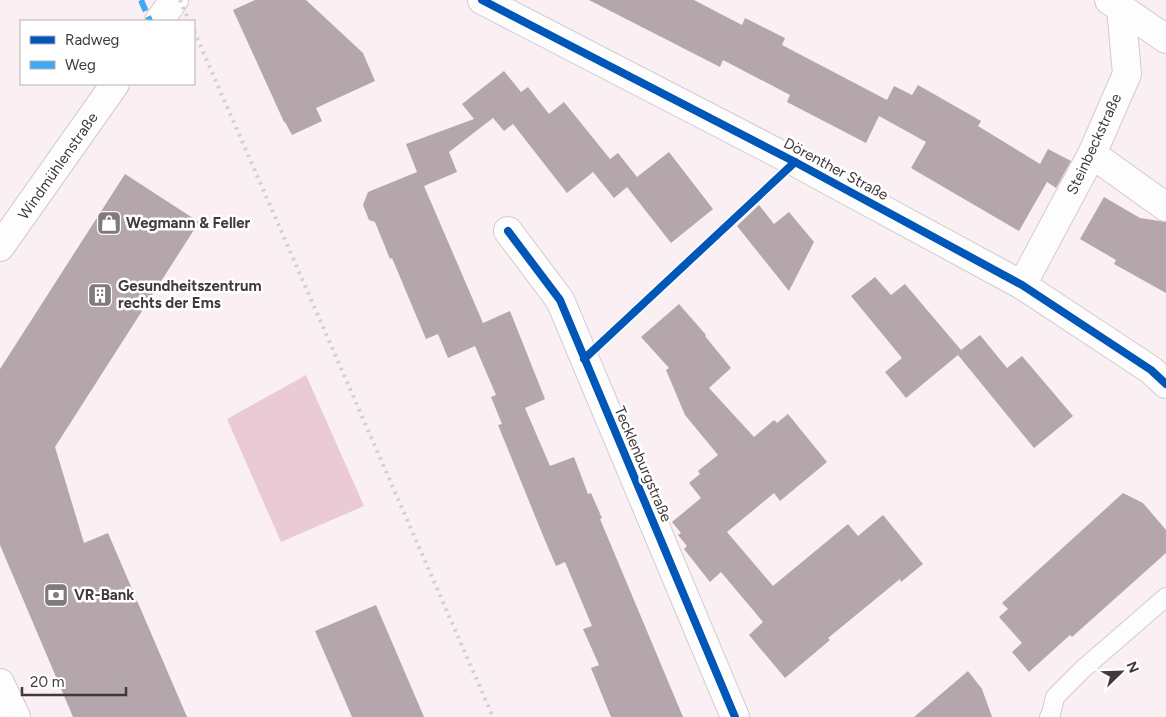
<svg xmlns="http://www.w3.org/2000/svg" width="1166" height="717" viewBox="0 0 1166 717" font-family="Figtree,sans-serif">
<rect width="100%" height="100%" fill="#faeff2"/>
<!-- green -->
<polygon fill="#eacbd5" points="306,375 364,506 281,542 227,419"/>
<!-- building -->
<g fill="#b5a6ab">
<polygon points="255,0 306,0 363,53 375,81 316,108 322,121 292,135 285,122 284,122 233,10"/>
<polygon points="589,0 694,0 742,25 745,18 785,38 782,45 887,100 894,86 912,95 918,85 981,121 978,126 1040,164 1048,149 1071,161 1056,188 1047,182 1019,231 911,168 926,142 879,116 866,143 787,102 790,95 723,60 720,67"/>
<polygon points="504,71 521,92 528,87 549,114 564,102 610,159 601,166 618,153 637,177 669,152 713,209 671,243 627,187 614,198 593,172 567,193 513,124 504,131 493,118 449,152 457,172 424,186 483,323 510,311 545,399 525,408 550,466 574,457 588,494 591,493 602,518 600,519 683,717 611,717 591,668 599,665 583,629 592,626 565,562 556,566 544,538 498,425 502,424 491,397 496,395 475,346 448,358 438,334 426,339 392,258 390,259 375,222 369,220 363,205 368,192 417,172 406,144 474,119 462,104"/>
<polygon points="125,174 199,222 55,447 84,543 108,533 187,717 73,717 0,545 0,369"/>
<polygon points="1104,197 1140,218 1166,222 1166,293 1114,264 1116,260 1080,239"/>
<polygon points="759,205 774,224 789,212 814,242 789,291 737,226"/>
<polygon points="875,277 891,295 905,284 961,350 980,335 1007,368 1022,356 1073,416 1034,448 958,355 906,398 885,372 902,358 851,296"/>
<polygon points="679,304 706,335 705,336 731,368 709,388 754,437 774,420 777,423 788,414 827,462 780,501 774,493 727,532 773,586 848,524 858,536 883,515 923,564 901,582 900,579 828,638 830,640 785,678 749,635 763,622 721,572 710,582 684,549 687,546 678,535 681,533 672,522 701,498 689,483 700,474 698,471 718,455 685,415 666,370 669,368 641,337"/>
<polygon points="1123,493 1143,503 1166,530 1166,553 1072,637 1070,635 1029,672 1012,652 1022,643 999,617 1008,609 1002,603"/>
<polygon points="376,605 424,717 352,717 315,631"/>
<polygon points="968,671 982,689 992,717 914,717"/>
</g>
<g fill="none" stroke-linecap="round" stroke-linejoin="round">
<defs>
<polyline id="service" points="1049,717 1051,714 1055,697 1083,669 1166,597"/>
<g id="minor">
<polyline points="482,0 795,162 1022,285 1151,370 1166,384"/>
<polyline points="1121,8 1166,39"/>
<polyline points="1092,154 1166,207"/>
<polyline points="508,231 560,300 735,717"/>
<polyline points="1022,285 1092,154 1127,74 1121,8 1109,0"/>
</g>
<g id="tertiary">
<polyline points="159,21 174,0"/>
<polyline points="0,247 115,84"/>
</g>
<polyline id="secondary" points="0,683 16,717"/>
</defs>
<!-- service casing -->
<use href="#service" stroke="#d3cacc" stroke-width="20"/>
<!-- minor casing -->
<use href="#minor" stroke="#d3cacc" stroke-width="30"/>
<!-- tertiary casing -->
<use href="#tertiary" stroke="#d3cacc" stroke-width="30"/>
<!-- secondary casing -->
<use href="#secondary" stroke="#d3cacc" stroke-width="30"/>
<!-- service -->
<use href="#service" stroke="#fefdfd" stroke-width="18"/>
<!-- minor -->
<use href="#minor" stroke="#fefdfd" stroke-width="28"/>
<!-- tertiary -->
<use href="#tertiary" stroke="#fefdfd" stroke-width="28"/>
<!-- secondary -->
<use href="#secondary" stroke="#fefdfd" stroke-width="28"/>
<!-- rail -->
<g stroke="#d3d0d1" stroke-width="4" stroke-dasharray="2.5 5" stroke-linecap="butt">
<polyline points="180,0 189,21"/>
<polyline points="194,31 493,717"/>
</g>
<!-- quiet -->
<polyline stroke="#3fa9f5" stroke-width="6" stroke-dasharray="12 6" stroke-linecap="butt" points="141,0 150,21"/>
<defs>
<g id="cycleway">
<polyline points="482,0 795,162 1022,285 1151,370 1166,384"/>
<polyline points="508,231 560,300 735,717"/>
<polyline points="584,359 795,162"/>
</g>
</defs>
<!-- cycleway casing -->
<use href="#cycleway" stroke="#fff" stroke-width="11"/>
<!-- cycleway -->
<use href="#cycleway" stroke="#0057b8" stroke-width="8"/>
</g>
<!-- icons -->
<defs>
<symbol id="shop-square" viewBox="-11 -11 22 22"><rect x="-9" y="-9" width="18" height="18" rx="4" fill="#82797b" stroke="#fff"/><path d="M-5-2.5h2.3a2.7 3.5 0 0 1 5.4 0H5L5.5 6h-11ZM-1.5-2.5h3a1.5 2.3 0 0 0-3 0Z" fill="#fff"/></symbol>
<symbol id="building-square" viewBox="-11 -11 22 22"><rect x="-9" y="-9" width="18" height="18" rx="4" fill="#82797b" stroke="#fff"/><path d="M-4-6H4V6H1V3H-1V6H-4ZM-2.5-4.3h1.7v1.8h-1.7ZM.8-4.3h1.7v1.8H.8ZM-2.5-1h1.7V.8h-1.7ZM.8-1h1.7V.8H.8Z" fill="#fff"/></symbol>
<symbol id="bank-square" viewBox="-11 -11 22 22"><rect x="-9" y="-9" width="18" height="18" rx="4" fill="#82797b" stroke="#fff"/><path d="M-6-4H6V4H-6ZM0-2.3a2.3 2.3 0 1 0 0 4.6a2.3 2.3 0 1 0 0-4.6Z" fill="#fff"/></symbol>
</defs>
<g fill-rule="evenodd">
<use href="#shop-square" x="95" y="209" width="28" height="28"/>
<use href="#building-square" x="86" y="281" width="28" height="28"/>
<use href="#bank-square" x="42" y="581" width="28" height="28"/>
</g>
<g text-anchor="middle" stroke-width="5" stroke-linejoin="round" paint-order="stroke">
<!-- street labels -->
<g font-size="15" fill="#41393b" stroke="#fff">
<text transform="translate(1094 144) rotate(-65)" y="5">Steinbeckstraße</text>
<text transform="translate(58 166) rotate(-55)" y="5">Windmühlenstraße</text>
<text transform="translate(836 169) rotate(28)" y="5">Dörenther Straße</text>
<text transform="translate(643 464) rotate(67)" y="5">Tecklenburgstraße</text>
</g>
<!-- poi labels -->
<g font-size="15" font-weight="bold" fill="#41393b" stroke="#fff" text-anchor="start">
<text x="126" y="228">Wegmann &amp; Feller</text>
<text x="118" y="291">Gesundheitszentrum<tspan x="118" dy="17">rechts der Ems</tspan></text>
<text x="74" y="600">VR-Bank</text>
</g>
</g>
<!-- legend -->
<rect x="20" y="20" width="175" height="65" fill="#ffffff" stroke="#b3b0b1"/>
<rect x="30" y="36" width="25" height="8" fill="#0057b8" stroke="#b3b0b1"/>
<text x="65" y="45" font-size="15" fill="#41393b">Radweg</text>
<rect x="30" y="61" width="25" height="8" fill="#3fa9f5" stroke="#b3b0b1"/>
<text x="65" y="70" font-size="15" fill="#41393b">Weg</text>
<!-- north arrow -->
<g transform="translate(1121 672) rotate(67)" stroke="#ffffff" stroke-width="4" paint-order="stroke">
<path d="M0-4L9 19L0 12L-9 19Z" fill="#41393b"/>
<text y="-8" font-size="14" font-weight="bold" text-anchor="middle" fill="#41393b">N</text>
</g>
<!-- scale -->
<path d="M22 687v8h104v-8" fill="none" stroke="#41393b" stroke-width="2.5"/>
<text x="30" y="687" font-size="15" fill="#41393b" stroke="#ffffff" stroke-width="4" paint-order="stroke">20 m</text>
</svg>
